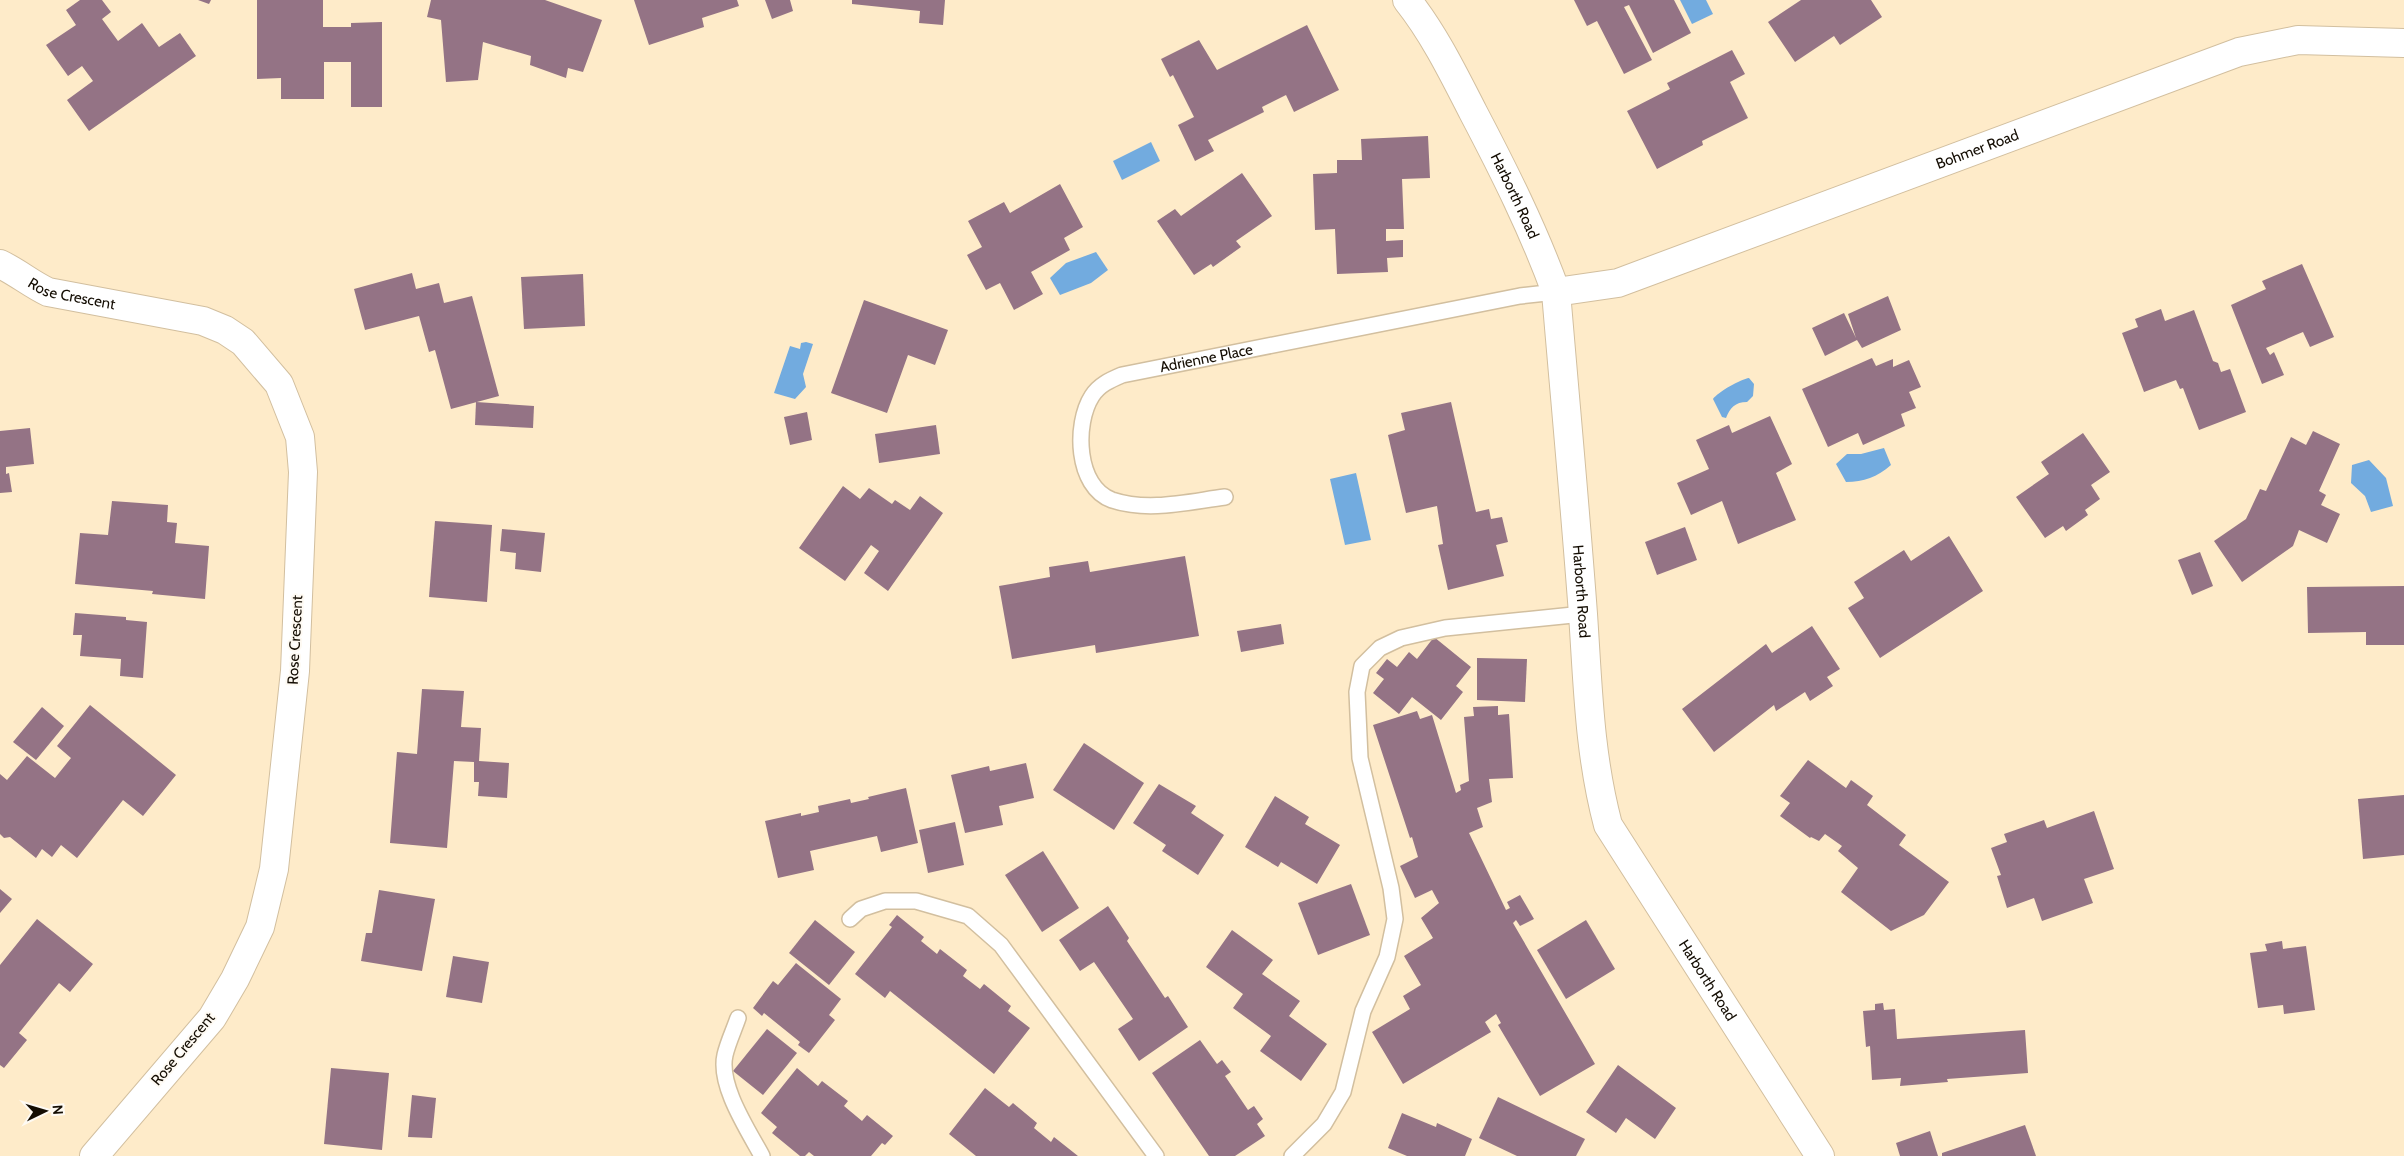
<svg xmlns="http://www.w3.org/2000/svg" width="2404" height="1156" viewBox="0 0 2404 1156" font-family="Cabin,sans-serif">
<rect width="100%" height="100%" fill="#feebc9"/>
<!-- water -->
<g fill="#72abdf">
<polygon points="1680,0 1706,0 1713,14 1692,24"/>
<polygon points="1151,142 1160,161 1122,180 1113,161"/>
<polygon points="1096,252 1108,270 1091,283 1060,295 1050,278 1066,263"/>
<polygon points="806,342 813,344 803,374 806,387 795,399 774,393 790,346 800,349 801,343"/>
<path d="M1749,378L1754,384L1753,396L1747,402C1735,402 1730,408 1726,418L1722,417L1713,399C1718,392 1741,379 1749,378Z"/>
<path d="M1884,448L1891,465C1877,477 1864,482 1846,482L1836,464L1847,454H1861Z"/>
<polygon points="2369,460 2386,478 2393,506 2371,512 2365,496 2351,483 2352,465"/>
<polygon points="1356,473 1371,540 1345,545 1330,479"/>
</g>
<!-- building -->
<g fill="#947385">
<polygon points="80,0 102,0 111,12 102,19 118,41 142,23 159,47 180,33 196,56 89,131 67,100 93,81 82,66 68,76 46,45 76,25 66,10"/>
<polygon points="198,0 211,0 209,4"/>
<polygon points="257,0 323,0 323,27 351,27 351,23 382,22 382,107 351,107 351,62 324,62 324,99 281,99 281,78 257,79"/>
<polygon points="431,0 545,0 602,20 583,72 568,68 566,78 530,65 531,56 483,42 478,80 446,82 441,20 427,17"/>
<polygon points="634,0 737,0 739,6 702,18 704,27 649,45"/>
<polygon points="765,0 790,0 793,11 772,19"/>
<polygon points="852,0 945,0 943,25 919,23 920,11 852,4"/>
<polygon points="1574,0 1674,0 1691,33 1653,53 1629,5 1624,7 1652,60 1624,74 1597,21 1587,26"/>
<polygon points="1801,0 1871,0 1882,17 1840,45 1834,36 1795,62 1768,22"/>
<polygon points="1307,25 1339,90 1294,112 1286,95 1262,107 1264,112 1208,140 1214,151 1195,161 1178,125 1194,117 1173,75 1170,77 1161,59 1199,40 1217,70"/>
<polygon points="1732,50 1745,74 1730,82 1748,118 1702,141 1703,145 1657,169 1627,111 1670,89 1667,83"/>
<polygon points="1428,136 1430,178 1402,179 1404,229 1386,229 1386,241 1403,240 1403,257 1387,258 1388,272 1337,274 1335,229 1315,230 1313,174 1337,173 1337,160 1362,160 1361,139"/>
<polygon points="1242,173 1272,216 1236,241 1241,247 1213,267 1211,264 1194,275 1157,221 1175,209 1181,216"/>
<polygon points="1060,184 1083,227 1064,238 1070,250 1031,272 1043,294 1014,310 1000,283 986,290 967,255 982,247 968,221 1004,202 1010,213"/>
<polygon points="2302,264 2334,337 2310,347 2303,332 2266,348 2270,355 2274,352 2284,375 2262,384 2231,305 2266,289 2262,281"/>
<polygon points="412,273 416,289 439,283 444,303 472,296 499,396 451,409 435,350 429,352 419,316 365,330 354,289"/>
<polygon points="583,274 585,326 524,329 521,277"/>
<polygon points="1888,296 1901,330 1862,348 1857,340 1825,356 1812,328 1844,313 1856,338 1848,314"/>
<polygon points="864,300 948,330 935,365 908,355 887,413 831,393"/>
<polygon points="2161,309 2165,321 2194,310 2213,361 2218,363 2221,372 2230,369 2246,412 2199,430 2183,388 2180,389 2176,380 2144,392 2122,333 2138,327 2135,319"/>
<polygon points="1872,358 1876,366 1893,359 1893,367 1909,360 1921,387 1909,392 1916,408 1901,414 1905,426 1863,445 1858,433 1828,447 1802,389"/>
<polygon points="476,402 534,406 533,428 475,425"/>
<polygon points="1451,402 1476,512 1489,509 1491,519 1502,517 1508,542 1496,545 1504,576 1448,590 1438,545 1443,544 1437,506 1406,513 1388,435 1405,430 1401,413"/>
<polygon points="807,412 812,440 790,445 784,417"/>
<polygon points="1770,416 1792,464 1776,473 1796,520 1738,544 1722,501 1691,515 1677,483 1709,469 1696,440 1729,425 1732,433"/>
<polygon points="936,425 940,454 879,463 875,434"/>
<polygon points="30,428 34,464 6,467 6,474 9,473 12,492 0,493 0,431"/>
<polygon points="2313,431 2340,444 2319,491 2326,495 2321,505 2340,514 2327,543 2299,530 2293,546 2242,582 2214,541 2246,519 2260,489 2266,491 2291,437 2306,445"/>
<polygon points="2083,433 2110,472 2091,485 2100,499 2085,510 2088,515 2066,531 2063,526 2045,538 2016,497 2049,474 2041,462"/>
<polygon points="843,486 860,499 869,488 892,504 895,500 910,510 920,496 943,513 888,591 864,573 879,551 871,545 845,581 799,548"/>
<polygon points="112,501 168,505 167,522 177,523 175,543 209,546 205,599 152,594 153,591 75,584 80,533 108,535"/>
<polygon points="435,521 492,525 487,602 429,597"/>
<polygon points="1685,527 1697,560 1657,575 1645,542"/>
<polygon points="502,529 545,533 541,572 515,569 516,553 500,551"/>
<polygon points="1949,536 1983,591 1880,658 1848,608 1864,598 1854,582 1904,550 1911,561"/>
<polygon points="2200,552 2213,586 2192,595 2178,560"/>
<polygon points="1185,556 1199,636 1096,653 1095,645 1012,659 999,586 1050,577 1049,567 1088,561 1090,572"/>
<polygon points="2404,586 2404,645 2366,645 2366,632 2308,633 2307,587"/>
<polygon points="75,613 126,617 126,620 147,622 143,678 120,676 121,659 80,656 82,635 73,635"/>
<polygon points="1281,624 1284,644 1241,652 1237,631"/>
<polygon points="1812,626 1840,669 1827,677 1833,686 1810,701 1805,692 1776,711 1774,705 1714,752 1682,709 1766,644 1772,653"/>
<polygon points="1434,637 1471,667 1456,686 1463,692 1441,720 1412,697 1399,714 1373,693 1384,679 1376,673 1387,659 1397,667 1409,652 1417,659"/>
<polygon points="1477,658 1527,659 1525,702 1477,700"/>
<polygon points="422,689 464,691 461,727 481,728 479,761 509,763 507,798 478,796 479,782 474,782 474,762 454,761 447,848 390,843 397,752 417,754"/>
<polygon points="90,705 176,775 143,816 123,800 77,858 61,845 52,857 42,849 36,858 10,837 4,838 0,834 0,774 7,780 27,756 55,778 71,758 57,746"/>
<polygon points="1498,706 1498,715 1509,714 1513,778 1489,779 1492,802 1477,808 1483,827 1469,833 1506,910 1510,908 1507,902 1520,895 1534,919 1520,926 1516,920 1513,923 1595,1064 1540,1096 1498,1025 1501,1023 1496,1014 1485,1022 1491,1032 1403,1084 1372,1032 1410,1009 1403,996 1421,985 1404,956 1433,938 1421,918 1439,903 1432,890 1415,898 1400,866 1418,857 1412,837 1410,838 1373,725 1417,711 1420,719 1432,715 1456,793 1461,790 1460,785 1469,781 1464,717 1474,716 1473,707"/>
<polygon points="42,707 64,726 36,760 13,742"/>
<polygon points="1084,743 1144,783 1114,830 1053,790"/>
<polygon points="1808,760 1846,788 1851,780 1873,796 1867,805 1906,835 1899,845 1949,882 1924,915 1891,931 1841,892 1858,868 1838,851 1842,846 1825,834 1819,841 1811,837 1810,838 1780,816 1790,803 1780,796"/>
<polygon points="1026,763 1034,798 999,806 1003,825 965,833 951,775 989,766 990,771"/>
<polygon points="1159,784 1196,806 1191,813 1224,835 1198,875 1162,851 1166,845 1133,823"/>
<polygon points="906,788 918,843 881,852 877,836 810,851 814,870 778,878 765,821 801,813 801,816 819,812 818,806 850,799 851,803 869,799 868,797"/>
<polygon points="2404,795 2404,855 2363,859 2358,799"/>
<polygon points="1275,796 1309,817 1305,824 1340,845 1317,884 1281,862 1278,867 1245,847"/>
<polygon points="2094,811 2114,869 2084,879 2093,903 2042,921 2034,898 2007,908 1997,876 2001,875 1991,848 2007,842 2004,834 2044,820 2047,828"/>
<polygon points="955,822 964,865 928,873 919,830"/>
<polygon points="1043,851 1079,908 1042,932 1005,875"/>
<polygon points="1351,884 1370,935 1318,955 1298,903"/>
<polygon points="0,889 12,899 0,913"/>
<polygon points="379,890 435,899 422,971 361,961 366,933 372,933"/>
<polygon points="1108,906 1129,938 1127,941 1165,998 1168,996 1188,1027 1139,1061 1118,1029 1133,1019 1094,962 1080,971 1059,940"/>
<polygon points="897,915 924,937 921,941 937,954 940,949 967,970 963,976 980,989 984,984 1011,1006 1008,1011 1030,1028 994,1074 890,991 885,998 855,974 892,927 889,925"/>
<polygon points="37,919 93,964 70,992 59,983 19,1033 27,1040 4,1068 0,1065 0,965"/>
<polygon points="815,920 855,952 829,985 789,953"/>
<polygon points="1586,920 1615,969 1566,999 1537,950"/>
<polygon points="1232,930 1273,960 1262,974 1300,1001 1289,1016 1327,1044 1301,1081 1260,1051 1271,1036 1233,1008 1243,994 1206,967"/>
<polygon points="2282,941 2283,949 2306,946 2315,1010 2284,1014 2283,1005 2258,1008 2250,953 2267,951 2265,944"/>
<polygon points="453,956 489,962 482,1003 446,997"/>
<polygon points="796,963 841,999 829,1015 835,1020 809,1053 798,1045 800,1042 764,1013 762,1016 753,1008 773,981 778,985"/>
<polygon points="1883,1003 1884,1010 1895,1009 1897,1039 2025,1030 2028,1073 1947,1079 1948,1082 1900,1086 1901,1078 1872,1080 1870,1046 1866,1047 1863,1011 1875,1010 1875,1004"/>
<polygon points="767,1029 797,1053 763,1095 733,1071"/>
<polygon points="1200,1040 1217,1064 1222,1060 1231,1072 1225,1076 1248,1110 1254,1106 1263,1119 1257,1124 1265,1136 1235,1156 1209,1156 1152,1073"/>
<polygon points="1618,1065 1676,1108 1655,1139 1626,1118 1616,1133 1586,1112"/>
<polygon points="331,1068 389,1073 382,1150 324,1144"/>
<polygon points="797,1068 818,1086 822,1081 848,1101 844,1106 862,1121 867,1115 893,1136 885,1145 882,1143 871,1156 814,1156 809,1152 805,1156 800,1156 772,1133 777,1127 761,1113"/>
<polygon points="985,1088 1009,1107 1013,1103 1037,1123 1034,1128 1051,1142 1054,1137 1078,1156 976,1156 949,1134"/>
<polygon points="412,1095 436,1098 432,1138 408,1137"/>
<polygon points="1498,1097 1585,1139 1576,1156 1517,1156 1479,1138"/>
<polygon points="1402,1113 1436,1127 1437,1123 1472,1139 1465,1156 1407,1156 1388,1148"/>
<polygon points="2025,1125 2036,1156 1942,1156 1942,1153"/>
<polygon points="1930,1131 1938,1156 1900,1156 1896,1143"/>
</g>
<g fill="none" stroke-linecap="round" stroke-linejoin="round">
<defs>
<g id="service">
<path id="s1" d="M1225,497C1187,502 1148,512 1112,500C1076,487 1074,424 1092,396C1099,385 1110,380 1122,375L1520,296L1556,292"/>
<polyline points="850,919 861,909 885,901 916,901 968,916 1001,945 1156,1156"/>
<path d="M738,1018C734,1030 728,1042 725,1055C718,1085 748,1130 762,1156"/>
<polyline points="1292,1156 1324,1124 1343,1092 1363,1011 1387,957 1395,919 1391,888 1360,758 1357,692 1362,666 1380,648 1401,638 1445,628 1583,614"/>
</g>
<g id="minor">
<path id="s2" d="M1407,0C1434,34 1453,73 1473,112C1504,171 1533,229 1556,292C1565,399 1575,506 1583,614C1588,687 1589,753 1608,825L1820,1156"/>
<path id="s3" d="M0,264C17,272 31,284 48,292L203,321L225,330L243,342L279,384L300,437L303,472L295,671L274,869L260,927L235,979L212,1018L94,1156"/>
<path id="s4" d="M1556,292L1618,283L2239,52L2298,40L2404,43"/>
</g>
</defs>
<!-- service casing -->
<use href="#service" stroke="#d2bf9f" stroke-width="18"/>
<!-- minor casing -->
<use href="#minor" stroke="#d2bf9f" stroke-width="30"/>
<!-- service -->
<use href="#service" stroke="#fff" stroke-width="15"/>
<!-- minor -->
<use href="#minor" stroke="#fff" stroke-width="28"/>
</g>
<g text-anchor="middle" stroke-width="4" stroke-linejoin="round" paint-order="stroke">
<!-- street labels -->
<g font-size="15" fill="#140d03" stroke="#fefaf3">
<text dy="5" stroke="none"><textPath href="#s4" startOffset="446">Bohmer Road</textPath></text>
<text dy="5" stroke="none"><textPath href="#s2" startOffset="224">Harborth Road</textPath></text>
<text dy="5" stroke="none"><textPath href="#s3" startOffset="79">Rose Crescent</textPath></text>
<text dy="5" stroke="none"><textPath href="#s1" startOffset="355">Adrienne Place</textPath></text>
<text dy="5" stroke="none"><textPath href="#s2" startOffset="629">Harborth Road</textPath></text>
<text transform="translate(295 640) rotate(-87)" y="5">Rose Crescent</text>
<text dy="5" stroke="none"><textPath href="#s2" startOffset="1049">Harborth Road</textPath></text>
<text transform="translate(183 1049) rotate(-50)" y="5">Rose Crescent</text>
</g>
</g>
<!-- north arrow -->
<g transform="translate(45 1111) rotate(85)" stroke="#fefaf3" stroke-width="4" paint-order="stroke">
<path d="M0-4L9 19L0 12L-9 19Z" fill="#140d03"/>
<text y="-8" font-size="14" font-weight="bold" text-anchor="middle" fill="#140d03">N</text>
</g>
</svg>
